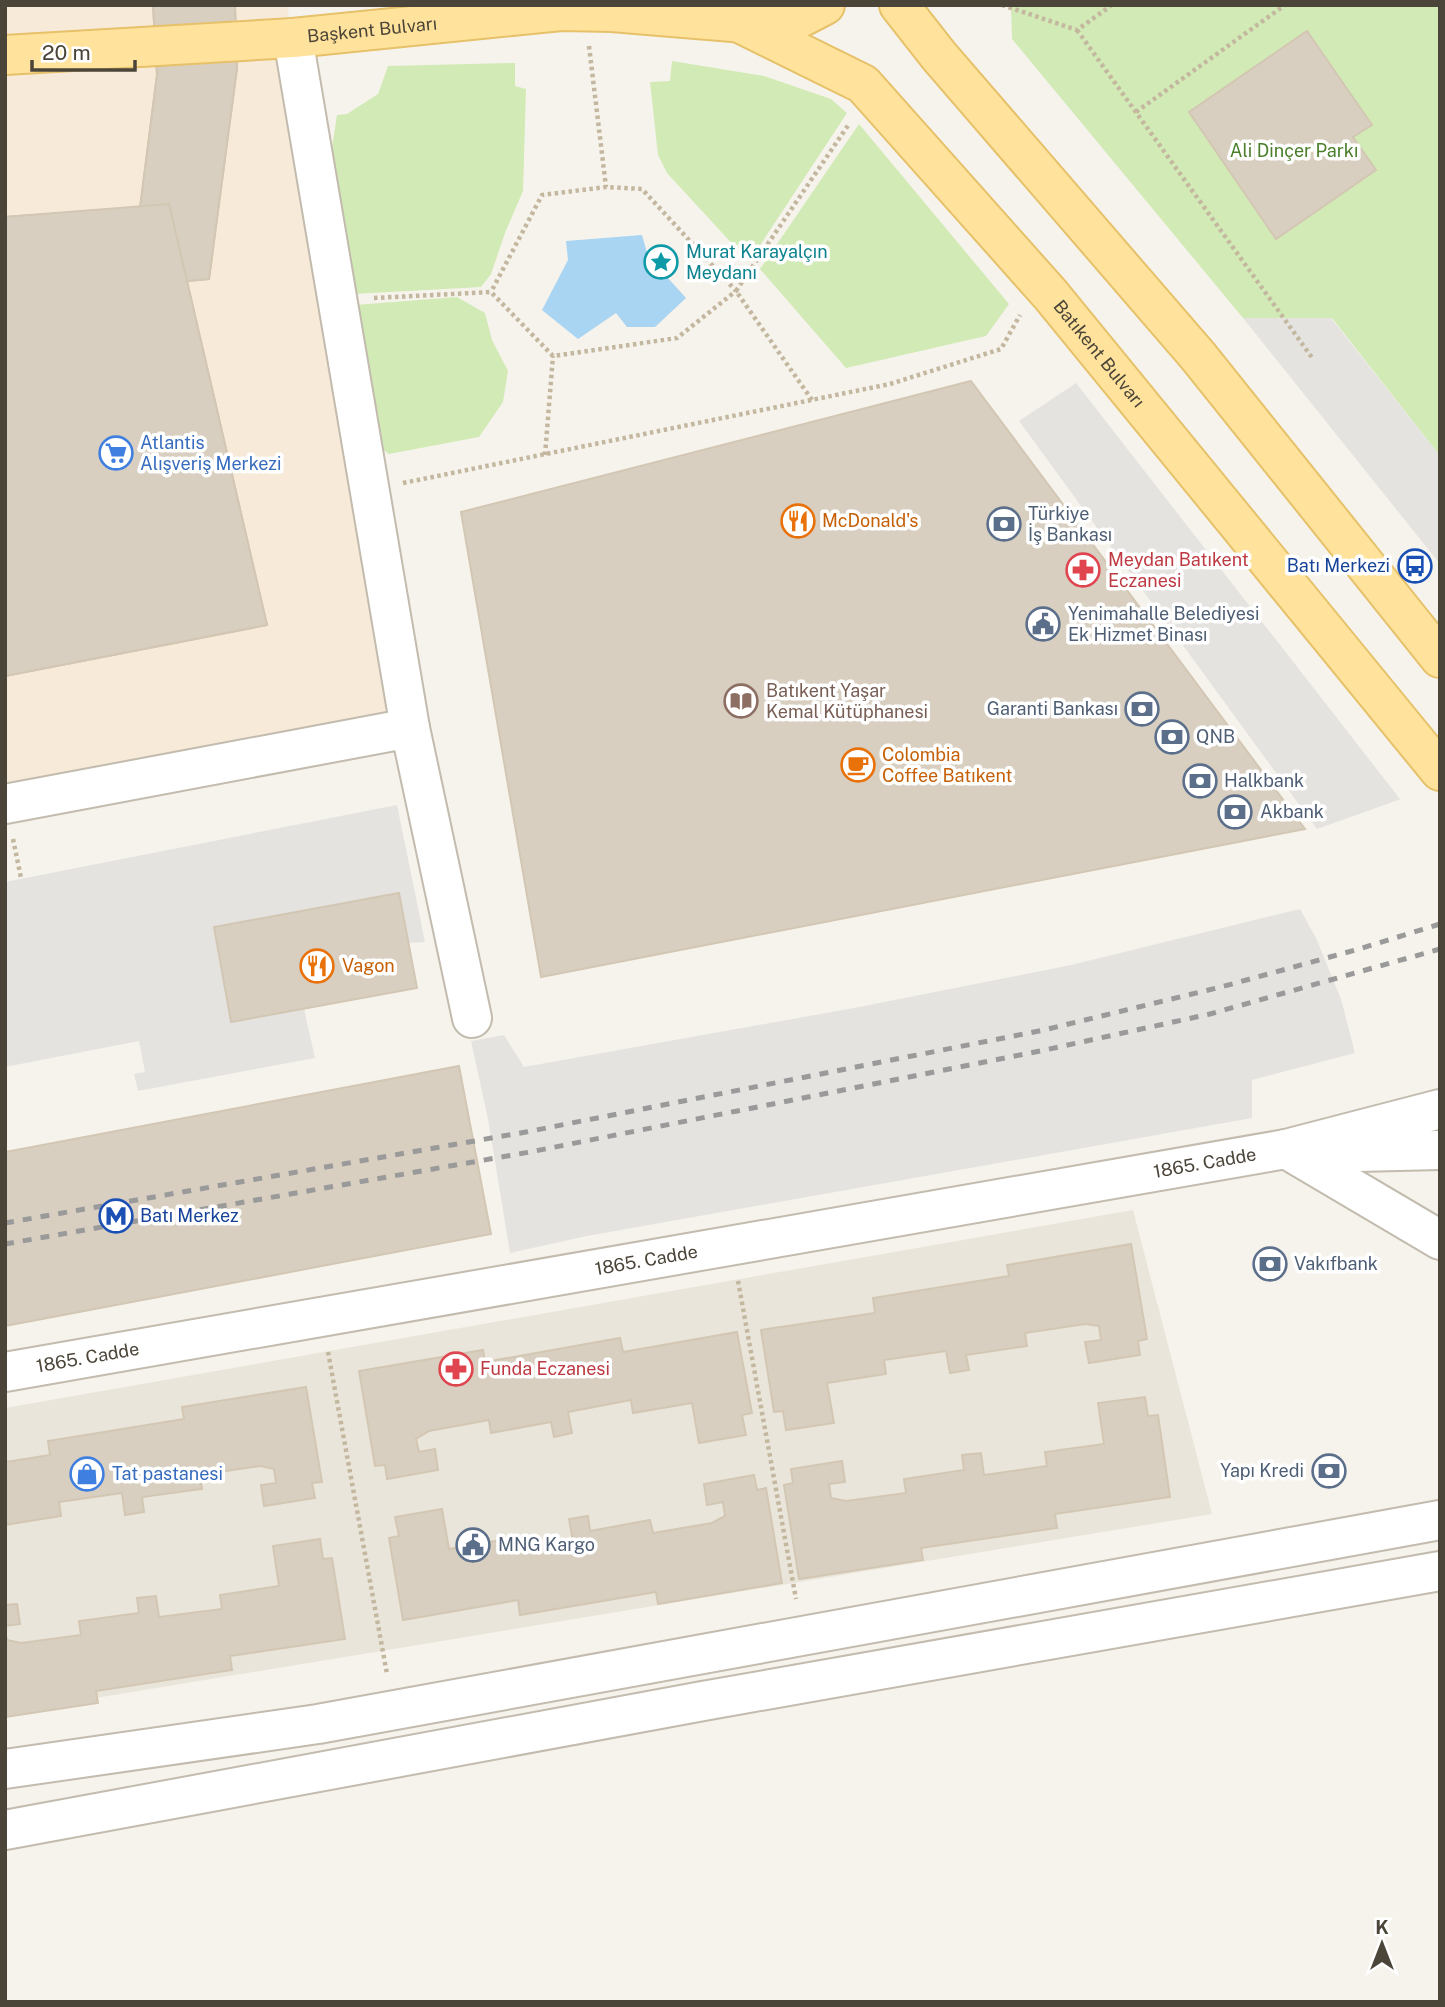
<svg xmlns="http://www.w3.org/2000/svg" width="1445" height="2007" viewBox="0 0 1445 2007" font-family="'Public Sans',sans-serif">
<rect width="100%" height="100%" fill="#f6f3ec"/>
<!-- residential -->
<polygon fill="#eae5da" points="1133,1210 1212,1514 5,1713 5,1408"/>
<!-- commercial -->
<polygon fill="#f7ead8" points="5,5 287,5 410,728 5,804"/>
<!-- green -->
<g fill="#d2eab5">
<polygon points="1011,5 1440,5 1440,456 1332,318 1243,318 1012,39"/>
<polygon points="672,61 764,76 831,99 847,113 749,262 667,173 658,155 650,82 670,81"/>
<polygon points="515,63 515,86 526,89 523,191 505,233 491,274 481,287 353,294 330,161 337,115 347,114 378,94 388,66"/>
<polygon points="859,124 1009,304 986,336 846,368 760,269"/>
<polygon points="457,297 485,313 492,340 508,371 503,402 479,437 389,454 379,447 355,305"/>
</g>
<!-- parking -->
<g fill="#e5e3e0">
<polygon points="1243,318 1331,318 1440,456 1440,564"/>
<polygon points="1076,383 1400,799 1401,799 1317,829 1019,421"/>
<polygon points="397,805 425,942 408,943 399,893 214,928 231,1022 304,1009 315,1058 138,1091 134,1074 145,1072 139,1041 5,1067 5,882"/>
<polygon points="1300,909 1316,938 1341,999 1355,1053 1252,1080 1252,1118 587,1236 510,1253 488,1119 471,1041 504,1035 524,1067 854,1008 1071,965"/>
</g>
<!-- water -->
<polygon fill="#a9d4f2" points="642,235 648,256 686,298 655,327 627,327 616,313 578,339 542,310 568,260 566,241"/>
<!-- building -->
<g fill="#d8cfc1" stroke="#d3c7b4" stroke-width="2">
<polygon points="153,5 235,5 237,68 209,279 187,281 267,625 5,676 5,217 140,208 157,75"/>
<polygon points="153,5 235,5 237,68 209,279 187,281 169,204 140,208 157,75"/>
<polygon points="1307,31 1372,125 1353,137 1376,170 1276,239 1189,112"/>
<polygon points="169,204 267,625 5,676 5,217"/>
<polygon points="971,381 1305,829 541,977 461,512"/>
<polygon points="399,893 417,988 231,1022 214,927"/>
<polygon points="459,1066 491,1234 5,1326 5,1152"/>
<polygon points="1131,1244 1147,1339 1138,1341 1140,1355 1089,1363 1085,1342 1101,1340 1099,1326 1085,1324 1025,1333 1027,1346 966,1355 969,1370 950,1373 946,1351 884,1360 886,1374 827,1383 834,1423 786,1430 783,1411 774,1412 761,1330 875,1313 873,1298 1009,1276 1007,1265"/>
<polygon points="737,1332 752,1413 742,1415 746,1435 699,1443 692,1403 633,1413 631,1400 568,1412 572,1433 554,1437 551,1422 491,1433 489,1420 429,1431 416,1439 419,1452 435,1449 438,1470 387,1479 385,1465 375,1466 359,1371 483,1350 485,1362 620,1338 623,1352"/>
<polygon points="306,1387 322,1482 312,1483 315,1498 264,1506 261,1485 276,1483 274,1469 260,1466 200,1475 202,1489 142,1497 144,1512 125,1515 122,1493 59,1502 61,1516 5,1525 5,1462 50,1455 48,1441 184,1419 182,1407"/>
<polygon points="1145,1397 1148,1416 1158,1415 1170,1497 1055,1514 1057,1528 921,1548 923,1560 799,1579 784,1485 793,1483 791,1469 842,1461 845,1482 829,1484 831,1498 846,1501 906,1493 904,1479 964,1470 962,1455 981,1453 984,1475 1047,1466 1045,1452 1104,1444 1098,1403"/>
<polygon points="754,1475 757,1490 766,1488 782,1583 658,1604 656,1592 520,1615 518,1600 403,1620 389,1538 399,1536 395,1517 442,1509 449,1549 508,1539 510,1552 573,1541 569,1519 588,1516 590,1531 650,1520 653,1533 712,1523 725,1516 723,1502 707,1505 704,1484"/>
<polygon points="320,1539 323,1559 332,1558 345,1639 230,1656 232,1670 96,1691 98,1703 5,1717 5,1632 7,1640 21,1643 81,1635 79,1621 139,1613 137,1598 156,1596 159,1617 222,1609 220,1595 279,1586 273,1546"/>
<polygon points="17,1604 20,1624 5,1626 5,1605"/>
</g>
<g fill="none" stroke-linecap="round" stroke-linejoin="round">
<defs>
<g id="minor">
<polyline points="293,38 410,728 472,1018"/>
<polyline points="5,804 410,728"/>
<polyline points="1440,1109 1286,1149 1358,1152 1440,1150"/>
<path id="s1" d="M5,1372L1286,1149L1440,1240"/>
<polyline points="5,1769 318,1724 1440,1520"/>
<polyline points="5,1830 703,1701 1440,1571"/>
</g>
<g id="major">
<path id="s2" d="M703,5L863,84L1050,294L1440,771"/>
<polyline points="899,5 939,56 1198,356 1440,658"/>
<path id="s3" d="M5,55L293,38L561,11L612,12L768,25L798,19L825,5"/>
</g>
</defs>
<!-- minor casing -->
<use href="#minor" stroke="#c2bbae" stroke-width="42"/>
<!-- major casing -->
<use href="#major" stroke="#e6c16a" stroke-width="42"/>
<!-- path -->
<g stroke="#c4b79f" stroke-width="4.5" stroke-dasharray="3.5 3.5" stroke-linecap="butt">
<polyline points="1002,5 1077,30 1112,5"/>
<polyline points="1077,30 1313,359"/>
<polyline points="589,46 606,187"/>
<polyline points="1136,112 1285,5"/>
<polyline points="374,298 491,292 553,356 677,338 736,291 642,189 606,187 542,195 491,292"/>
<polyline points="812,400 736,291 849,124"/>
<polyline points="545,455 553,356"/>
<polyline points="403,483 890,384 1001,349 1020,315"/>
<polyline points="13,839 21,878"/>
<polyline points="738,1281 796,1599"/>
<polyline points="328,1352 387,1674"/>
</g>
<!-- minor -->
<use href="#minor" stroke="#fff" stroke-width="38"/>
<!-- major -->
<use href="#major" stroke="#ffe39c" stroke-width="38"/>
<!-- rail -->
<g stroke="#9a9a9a" stroke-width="5" stroke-dasharray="9 9" stroke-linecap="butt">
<polyline points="5,1223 526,1132 1044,1030 1221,987 1359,949 1440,924"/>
<polyline points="5,1244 530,1152 1045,1050 1210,1014 1440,949"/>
</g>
</g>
<!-- icons -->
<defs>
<symbol id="sight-ring" viewBox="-11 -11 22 22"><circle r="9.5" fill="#fff" stroke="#0f9aa8" stroke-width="1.5"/><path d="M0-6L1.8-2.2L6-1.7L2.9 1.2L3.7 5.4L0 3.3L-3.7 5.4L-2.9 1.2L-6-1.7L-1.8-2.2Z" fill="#0f9aa8"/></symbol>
<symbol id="supermarket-ring" viewBox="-11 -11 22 22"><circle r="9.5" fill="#fff" stroke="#3f7fe0" stroke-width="1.5"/><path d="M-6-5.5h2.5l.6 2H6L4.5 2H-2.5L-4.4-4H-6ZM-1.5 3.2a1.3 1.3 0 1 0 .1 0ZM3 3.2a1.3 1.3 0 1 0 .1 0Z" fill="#3f7fe0"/></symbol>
<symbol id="restaurant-ring" viewBox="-11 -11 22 22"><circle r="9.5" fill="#fff" stroke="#e8710a" stroke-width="1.5"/><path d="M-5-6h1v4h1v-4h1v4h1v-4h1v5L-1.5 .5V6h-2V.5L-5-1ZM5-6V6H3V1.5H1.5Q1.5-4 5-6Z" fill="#e8710a"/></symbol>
<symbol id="bank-ring" viewBox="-11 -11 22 22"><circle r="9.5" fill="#fff" stroke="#5c6f8a" stroke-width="1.5"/><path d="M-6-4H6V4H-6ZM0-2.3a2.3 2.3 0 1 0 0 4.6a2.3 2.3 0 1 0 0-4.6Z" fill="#5c6f8a"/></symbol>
<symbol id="bus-ring" viewBox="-11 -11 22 22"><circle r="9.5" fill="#fff" stroke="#1a4fb4" stroke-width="1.5"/><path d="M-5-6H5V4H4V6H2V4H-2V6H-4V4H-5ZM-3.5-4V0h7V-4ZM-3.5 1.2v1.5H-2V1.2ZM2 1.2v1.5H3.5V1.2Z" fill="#1a4fb4"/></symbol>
<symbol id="pharmacy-ring" viewBox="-11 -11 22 22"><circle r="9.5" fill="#fff" stroke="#e0444e" stroke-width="1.5"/><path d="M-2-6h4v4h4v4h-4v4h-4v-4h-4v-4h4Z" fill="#e0444e"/></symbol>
<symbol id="civic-ring" viewBox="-11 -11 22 22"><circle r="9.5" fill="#fff" stroke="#5c6f8a" stroke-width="1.5"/><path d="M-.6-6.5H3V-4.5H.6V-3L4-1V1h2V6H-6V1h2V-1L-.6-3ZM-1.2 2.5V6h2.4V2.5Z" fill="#5c6f8a"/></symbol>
<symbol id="library-ring" viewBox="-11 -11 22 22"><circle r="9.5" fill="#fff" stroke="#8d6e63" stroke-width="1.5"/><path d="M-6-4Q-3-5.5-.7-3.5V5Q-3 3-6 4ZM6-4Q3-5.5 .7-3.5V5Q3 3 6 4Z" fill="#8d6e63"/></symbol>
<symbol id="cafe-ring" viewBox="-11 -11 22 22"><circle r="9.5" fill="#fff" stroke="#e8710a" stroke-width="1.5"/><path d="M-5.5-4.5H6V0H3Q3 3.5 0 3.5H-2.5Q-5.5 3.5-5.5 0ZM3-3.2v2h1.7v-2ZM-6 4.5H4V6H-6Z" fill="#e8710a"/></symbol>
<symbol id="metro-ring" viewBox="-11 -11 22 22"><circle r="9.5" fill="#fff" stroke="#1a4fb4" stroke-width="1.5"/><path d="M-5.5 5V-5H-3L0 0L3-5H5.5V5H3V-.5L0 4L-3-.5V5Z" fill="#1a4fb4"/></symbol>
<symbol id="shop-ring" viewBox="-11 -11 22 22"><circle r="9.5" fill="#fff" stroke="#3f7fe0" stroke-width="1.5"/><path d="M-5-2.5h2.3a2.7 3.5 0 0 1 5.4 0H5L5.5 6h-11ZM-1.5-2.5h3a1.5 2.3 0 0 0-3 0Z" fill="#3f7fe0"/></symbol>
</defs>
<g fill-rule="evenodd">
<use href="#sight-ring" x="642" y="243" width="38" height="38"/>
<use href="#supermarket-ring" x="97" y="434" width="38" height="38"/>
<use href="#restaurant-ring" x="779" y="502" width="38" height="38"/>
<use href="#bank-ring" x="985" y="505" width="38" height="38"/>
<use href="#bus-ring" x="1396" y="547" width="38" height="38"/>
<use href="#pharmacy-ring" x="1064" y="551" width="38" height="38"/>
<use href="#civic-ring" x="1024" y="605" width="38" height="38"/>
<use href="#library-ring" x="722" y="682" width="38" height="38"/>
<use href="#bank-ring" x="1123" y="690" width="38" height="38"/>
<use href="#bank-ring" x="1153" y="718" width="38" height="38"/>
<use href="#cafe-ring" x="839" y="746" width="38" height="38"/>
<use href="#bank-ring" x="1181" y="762" width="38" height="38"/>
<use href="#bank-ring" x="1216" y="793" width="38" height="38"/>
<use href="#restaurant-ring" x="298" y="947" width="38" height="38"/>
<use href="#metro-ring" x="97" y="1197" width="38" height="38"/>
<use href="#bank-ring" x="1251" y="1245" width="38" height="38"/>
<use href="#pharmacy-ring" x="437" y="1350" width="38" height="38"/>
<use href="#bank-ring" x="1310" y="1452" width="38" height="38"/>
<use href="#shop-ring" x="68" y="1455" width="38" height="38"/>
<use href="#civic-ring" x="454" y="1526" width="38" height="38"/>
</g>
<g text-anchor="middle" stroke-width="7" stroke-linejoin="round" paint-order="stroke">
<!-- street labels -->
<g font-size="18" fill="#4b4439" stroke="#fff">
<text dy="6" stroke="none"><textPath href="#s3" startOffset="368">Başkent Bulvarı</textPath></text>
<text dy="6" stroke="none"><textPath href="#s2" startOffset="537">Batıkent Bulvarı</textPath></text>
<text dy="6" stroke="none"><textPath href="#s1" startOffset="1218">1865. Cadde</textPath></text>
<text dy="6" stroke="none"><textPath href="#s1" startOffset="651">1865. Cadde</textPath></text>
<text dy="6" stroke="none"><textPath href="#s1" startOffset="84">1865. Cadde</textPath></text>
</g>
<!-- park labels -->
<g font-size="18" fill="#4a7f2a" stroke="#fff">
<text x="1294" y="157">Ali Dinçer Parkı</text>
</g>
<!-- culture labels -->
<g font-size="18" fill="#0d838f" stroke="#fff" text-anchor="start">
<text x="686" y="258">Murat Karayalçın<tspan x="686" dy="21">Meydanı</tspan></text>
</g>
<!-- shop labels -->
<g font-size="18" fill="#366cbe" stroke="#fff" text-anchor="start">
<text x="140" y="449">Atlantis<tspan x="140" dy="21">Alışveriş Merkezi</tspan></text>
<text x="112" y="1480">Tat pastanesi</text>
</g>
<!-- service labels -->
<g font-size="18" fill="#4e5e75" stroke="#fff" text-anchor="start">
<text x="1028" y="520">Türkiye<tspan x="1028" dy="21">İş Bankası</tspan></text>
<text x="1068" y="620">Yenimahalle Belediyesi<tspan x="1068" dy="21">Ek Hizmet Binası</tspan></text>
<text x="1118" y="715" text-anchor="end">Garanti Bankası</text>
<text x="1196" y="743">QNB</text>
<text x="1224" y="787">Halkbank</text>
<text x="1260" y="818">Akbank</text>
<text x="1294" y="1270">Vakıfbank</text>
<text x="1304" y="1477" text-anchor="end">Yapı Kredi</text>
<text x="498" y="1551">MNG Kargo</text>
</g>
<!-- food labels -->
<g font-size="18" fill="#c56008" stroke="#fff" text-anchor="start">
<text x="822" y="527">McDonald's</text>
<text x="882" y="761">Colombia<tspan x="882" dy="21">Coffee Batıkent</tspan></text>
<text x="342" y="972">Vagon</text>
</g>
<!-- health labels -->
<g font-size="18" fill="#be3a42" stroke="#fff" text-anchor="start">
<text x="1108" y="566">Meydan Batıkent<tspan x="1108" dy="21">Eczanesi</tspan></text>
<text x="480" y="1375">Funda Eczanesi</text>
</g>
<!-- transit labels -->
<g font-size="18" fill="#164399" stroke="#fff" text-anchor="end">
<text x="1390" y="572">Batı Merkezi</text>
<text x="140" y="1222" text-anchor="start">Batı Merkez</text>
</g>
<!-- education labels -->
<g font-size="18" fill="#785e54" stroke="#fff" text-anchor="start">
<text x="766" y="697">Batıkent Yaşar<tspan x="766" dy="21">Kemal Kütüphanesi</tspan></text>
</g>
</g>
<!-- border -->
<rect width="1445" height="2007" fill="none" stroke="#4b4439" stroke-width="14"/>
<!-- north arrow -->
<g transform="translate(1382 1944)" stroke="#ffffff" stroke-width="5" paint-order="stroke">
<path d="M0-5L12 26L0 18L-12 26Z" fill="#4b4439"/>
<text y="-10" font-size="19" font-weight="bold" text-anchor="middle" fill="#4b4439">K</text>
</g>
<!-- scale -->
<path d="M32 60v10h103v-10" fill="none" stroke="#4b4439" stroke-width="3.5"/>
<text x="42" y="60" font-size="21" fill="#4b4439" stroke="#ffffff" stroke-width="5" paint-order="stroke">20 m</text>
</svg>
